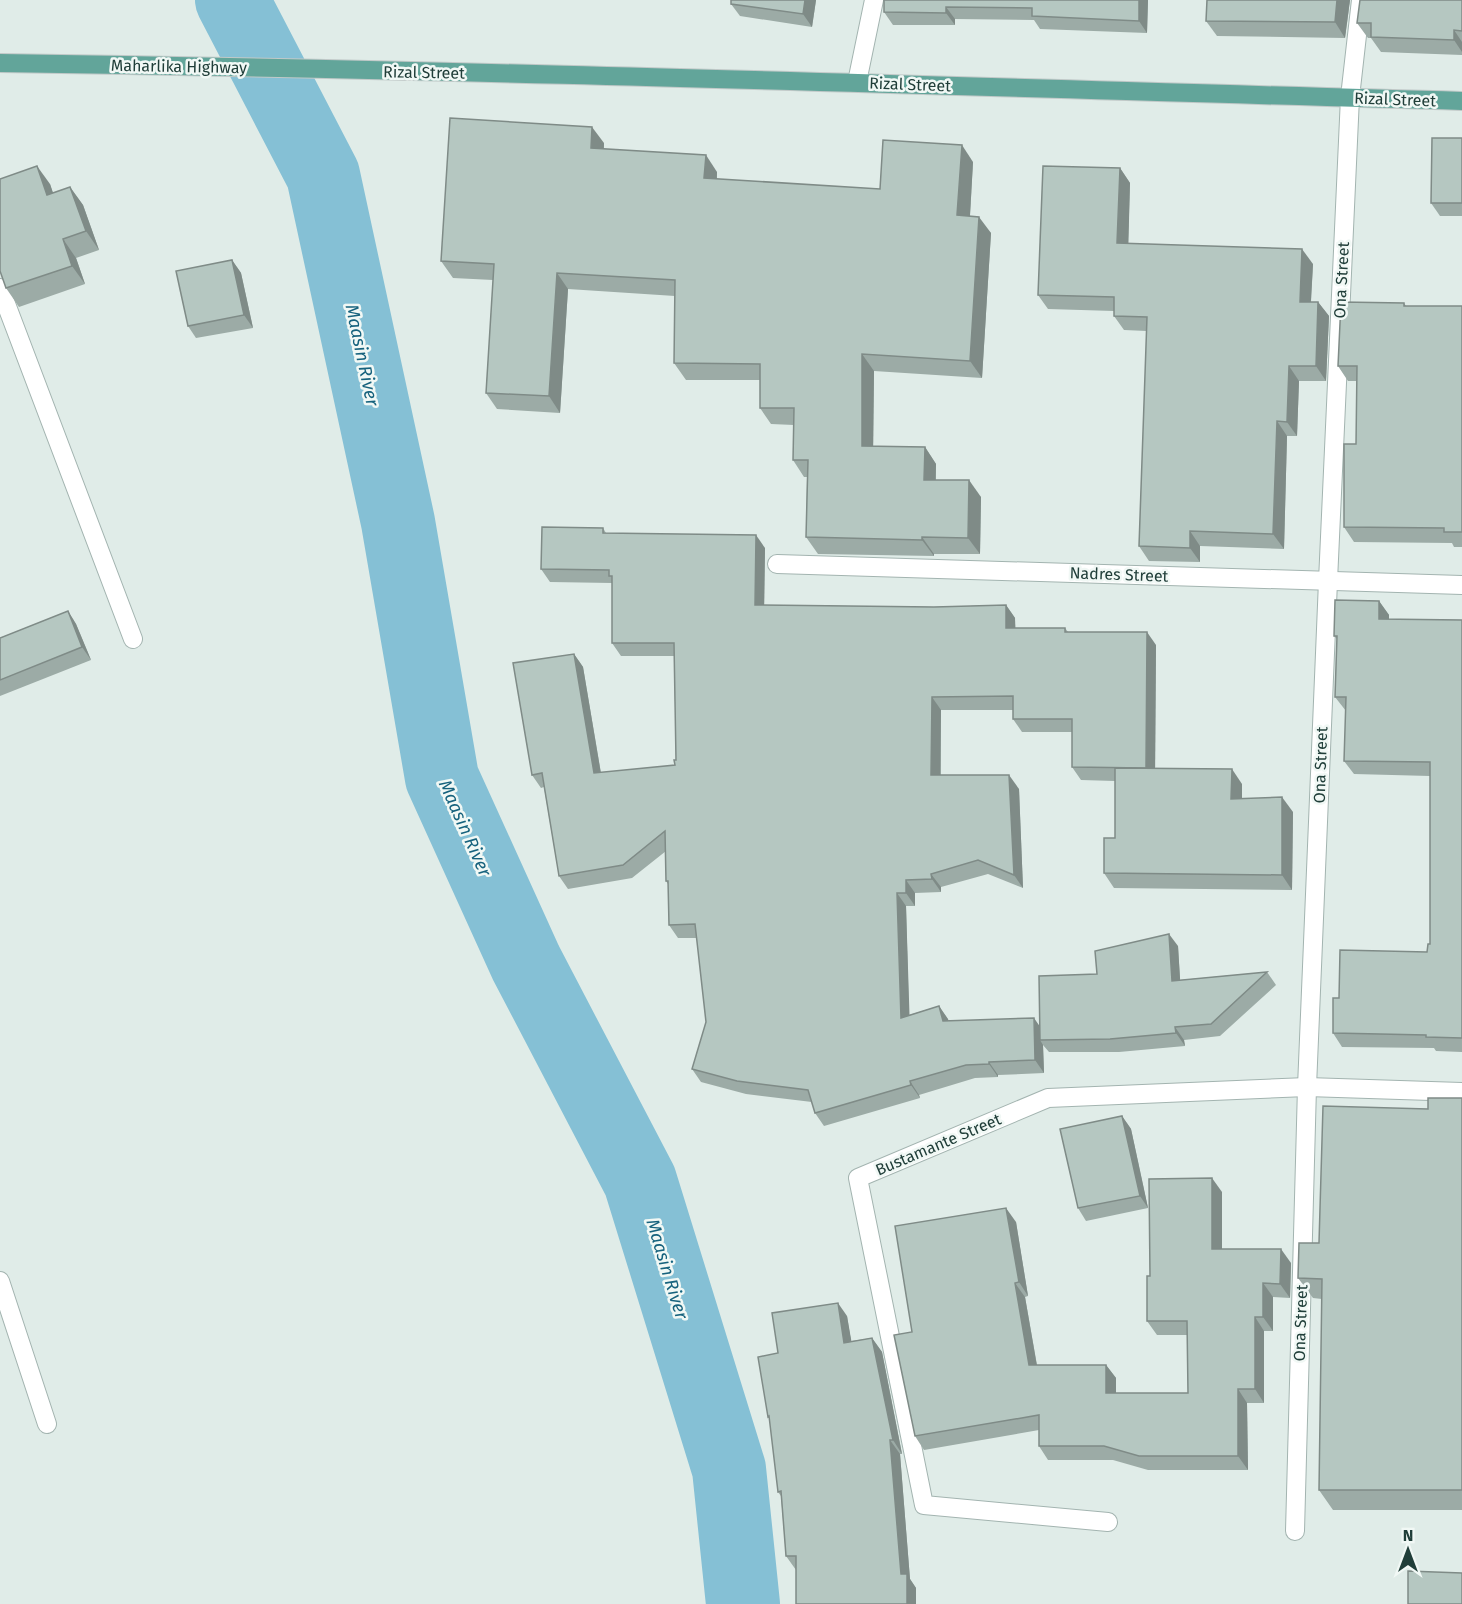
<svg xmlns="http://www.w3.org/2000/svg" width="1462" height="1604" viewBox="0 0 1462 1604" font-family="'Fira Sans',sans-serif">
<rect width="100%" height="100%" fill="#e0ece8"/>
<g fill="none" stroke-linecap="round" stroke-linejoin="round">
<!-- river -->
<polyline stroke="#85c0d5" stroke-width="74" points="232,0 323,175 398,522 442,778 526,963 640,1181 729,1469 743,1604"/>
<defs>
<g id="minor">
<polyline points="857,82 874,0"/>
<polyline points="0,288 133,639"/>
<polyline points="777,564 1462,585"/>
<polyline points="0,1281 47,1424"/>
<polyline points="1108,1522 924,1505 858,1178 1048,1098 1307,1087 1462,1092"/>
<polyline points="1295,1531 1307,1087 1328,581 1350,97 1361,0"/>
</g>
<path id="major" d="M0,63C487,70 975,87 1462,101"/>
</defs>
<!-- minor casing -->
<use href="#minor" stroke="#a3b4b0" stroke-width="20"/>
<!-- major casing -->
<use href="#major" stroke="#c1c9c8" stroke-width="20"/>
<!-- minor -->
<use href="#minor" stroke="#fff" stroke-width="18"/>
<!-- major -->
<use href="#major" stroke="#62a59a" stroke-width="18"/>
</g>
<!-- wall -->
<g fill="#9caba6">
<polygon points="816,0 812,27 740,16 731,4"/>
<polygon points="884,0 1148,0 1147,33 1040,29 1034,20 955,19 955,25 893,25 884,12"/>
<polygon points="1207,0 1350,0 1345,38 1217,36 1206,21"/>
<polygon points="1462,0 1462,55 1381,52 1371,38 1368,38 1357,23"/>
<polygon points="1462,138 1462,216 1440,216 1431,203"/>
<polygon points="604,143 604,149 717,172 717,179 880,189 973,162 970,216 991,233 982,378 874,371 873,446 925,447 936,464 936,480 981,497 980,554 934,554 934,556 818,554 806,537 807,477 804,477 793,460 794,425 771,424 760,408 760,380 686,380 674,363 675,296 568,289 560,413 497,409 486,393 493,280 453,278 441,261"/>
<polygon points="1120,168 1130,183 1128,244 1313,264 1311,302 1318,302 1329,316 1326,381 1299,381 1297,436 1287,436 1284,549 1200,546 1200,562 1149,561 1139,546 1147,331 1124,330 1114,316 1114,311 1048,309 1038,295"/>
<polygon points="50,184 53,193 70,187 83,205 99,250 76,258 85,284 19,307 6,288"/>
<polygon points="232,260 241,273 253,328 196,338 188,326"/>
<polygon points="1404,303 1406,306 1462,306 1462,547 1454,547 1452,543 1354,542 1344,527 1356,444 1357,381 1348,381 1338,366"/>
<polygon points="603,528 606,533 765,548 764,605 934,607 1006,605 1015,618 1015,628 1065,628 1068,632 1156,645 1155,768 1242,784 1242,798 1293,812 1292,890 1114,888 1104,873 1115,838 1115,781 1081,780 1072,767 1072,732 1022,732 1013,719 1013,710 941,710 941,775 1019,789 1023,888 988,874 941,887 941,892 915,893 915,906 906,906 909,1015 939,1006 949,1021 1040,1027 1097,974 1178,946 1180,980 1267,972 1276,985 1220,1036 1184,1040 1185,1046 1119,1052 1049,1052 1043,1045 1044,1073 998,1075 998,1077 975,1078 919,1095 920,1098 824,1126 815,1113 812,1102 746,1094 701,1082 692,1069 706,1022 697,938 678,938 669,925 668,884 666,881 666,851 632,878 568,889 559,876 544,787 541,788 532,775 574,654 583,667 601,773 675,765 676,760 674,656 621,656 612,643 612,583 550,582 541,569"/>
<polygon points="1379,601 1389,615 1389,619 1462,620 1462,1052 1436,1051 1434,1048 1342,1047 1333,1033 1339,998 1427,952 1430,944 1430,776 1354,774 1344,761 1346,711 1335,697 1337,639 1334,636"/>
<polygon points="68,611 76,624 91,660 0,696 0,638"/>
<polygon points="1462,1098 1462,1510 1333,1510 1319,1490 1322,1299 1313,1298 1298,1278 1319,1243 1428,1109"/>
<polygon points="1122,1116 1131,1129 1148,1208 1086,1221 1078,1208"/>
<polygon points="1222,1192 1222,1249 1291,1263 1290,1298 1273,1297 1273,1331 1264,1331 1264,1403 1247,1403 1248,1470 1148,1470 1113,1460 1048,1460 1039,1446 1039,1430 924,1450 915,1436 912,1332 1016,1222 1028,1296 1025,1297 1037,1365 1106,1365 1116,1378 1116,1393 1188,1393 1187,1335 1157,1335 1147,1321 1150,1276"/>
<polygon points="847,1316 851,1341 872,1338 882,1352 902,1454 900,1454 910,1579 916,1588 916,1604 796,1570 786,1556 781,1496 778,1492 770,1419 768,1417 778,1353"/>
</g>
<!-- shaded-wall -->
<g fill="#7f8b87">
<polygon points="805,0 816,0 812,27 803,14"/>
<polygon points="1139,0 1148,0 1147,33 1139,21"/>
<polygon points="1337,0 1350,0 1345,38 1335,22"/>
<polygon points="946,7 955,19 955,25 946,13"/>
<polygon points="1454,30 1462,42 1462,52 1454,40"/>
<polygon points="592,127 604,143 603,165 591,148"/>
<polygon points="962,145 973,162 969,232 957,215"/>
<polygon points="706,155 717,172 716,195 704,178"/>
<polygon points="37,166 50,184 60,214 47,195"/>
<polygon points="1120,168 1130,183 1128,258 1117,243"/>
<polygon points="70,187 83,205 99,250 86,231"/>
<polygon points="979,217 991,233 982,378 970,361"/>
<polygon points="63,239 76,258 85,284 72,266"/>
<polygon points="1302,249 1313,264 1310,316 1300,302"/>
<polygon points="232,260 241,273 253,328 244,315"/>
<polygon points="557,273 568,289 560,413 549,396"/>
<polygon points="1318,302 1329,316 1326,381 1316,366"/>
<polygon points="862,354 874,371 873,462 862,446"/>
<polygon points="1289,366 1299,381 1297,436 1287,422"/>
<polygon points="1277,421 1287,436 1284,549 1273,534"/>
<polygon points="925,447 936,464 935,496 924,480"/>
<polygon points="969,480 981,497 980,554 968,538"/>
<polygon points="1190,531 1200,546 1200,562 1190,548"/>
<polygon points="756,535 765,548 764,618 755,605"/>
<polygon points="922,537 934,554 934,556 922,540"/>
<polygon points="1379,601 1389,615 1389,632 1379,619"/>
<polygon points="1006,605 1015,618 1016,641 1006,628"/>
<polygon points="68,611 76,624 91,660 82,647"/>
<polygon points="1147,632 1156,645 1155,781 1146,768"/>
<polygon points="574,654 583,667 603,786 594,773"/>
<polygon points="932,697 941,710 940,789 931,775"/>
<polygon points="1232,769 1242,784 1242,814 1231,799"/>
<polygon points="1009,775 1019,789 1023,888 1014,875"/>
<polygon points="1282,797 1293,812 1292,890 1282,875"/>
<polygon points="931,874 941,887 941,892 932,879"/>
<polygon points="906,880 915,893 915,906 906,893"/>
<polygon points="897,893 906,906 910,1031 901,1018"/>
<polygon points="1169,934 1178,946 1181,994 1172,981"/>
<polygon points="939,1006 948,1019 952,1034 943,1021"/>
<polygon points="1034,1018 1043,1031 1040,1040 1043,1045 1044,1073 1035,1060"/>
<polygon points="1175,1027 1184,1040 1185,1046 1176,1033"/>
<polygon points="989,1062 998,1075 998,1077 989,1064"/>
<polygon points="910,1081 919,1095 920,1098 911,1085"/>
<polygon points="1122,1116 1131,1129 1148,1208 1140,1196"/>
<polygon points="1212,1178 1222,1192 1222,1263 1212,1249"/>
<polygon points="1006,1208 1016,1222 1028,1296 1019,1282"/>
<polygon points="1281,1249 1291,1263 1290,1298 1280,1284"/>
<polygon points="1015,1283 1025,1297 1039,1378 1029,1365"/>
<polygon points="1263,1283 1273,1297 1273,1331 1263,1317"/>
<polygon points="838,1303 847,1316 854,1356 844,1343"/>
<polygon points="1255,1317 1264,1331 1264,1403 1255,1389"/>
<polygon points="872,1338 882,1352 902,1454 893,1440"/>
<polygon points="1106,1365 1116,1378 1116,1407 1106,1393"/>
<polygon points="1238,1389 1247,1403 1248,1470 1238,1456"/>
<polygon points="890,1440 900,1454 910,1579 916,1588 916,1604 907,1604 901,1574"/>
</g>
<!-- building -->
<g fill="#b5c7c1" stroke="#7f8b87" stroke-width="1.5">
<polygon points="731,0 805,0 803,14 731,4"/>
<polygon points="884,0 1139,0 1139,21 1032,16 1032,8 946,7 946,13 884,12"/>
<polygon points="1207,0 1337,0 1335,22 1206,21"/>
<polygon points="1360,0 1462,0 1462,31 1454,30 1454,40 1371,37 1371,23 1357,23"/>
<polygon points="450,118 592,127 591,148 706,155 704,178 880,189 883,140 962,145 957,215 979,217 970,361 862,354 862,446 925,447 924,480 969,480 968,538 922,537 922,540 806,537 808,460 793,460 794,408 760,408 760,364 674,363 675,280 557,273 549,396 486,393 494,264 441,261"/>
<polygon points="1432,138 1462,138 1462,203 1431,203"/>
<polygon points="37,166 47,195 70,187 86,231 63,239 72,266 6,288 0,271 0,179"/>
<polygon points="1043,166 1120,168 1117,243 1302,249 1300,302 1318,302 1316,366 1289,366 1287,422 1277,421 1273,534 1190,531 1190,548 1139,546 1147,317 1114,316 1114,297 1038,295"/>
<polygon points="232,260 244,315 188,326 176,271"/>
<polygon points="1341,302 1404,303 1404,306 1462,306 1462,532 1444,532 1444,528 1344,527 1344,444 1356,444 1357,366 1338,366"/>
<polygon points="542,527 603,528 603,533 756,535 755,605 934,607 1006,605 1006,628 1065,628 1065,632 1147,632 1146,768 1072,767 1072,719 1013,719 1013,696 932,697 931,775 1009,775 1014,875 978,860 931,874 932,879 906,880 906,893 897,893 901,1018 939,1006 943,1021 1034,1018 1035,1060 989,1062 989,1064 966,1065 910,1081 911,1085 815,1113 808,1090 737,1081 692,1069 706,1022 695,924 669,925 668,881 666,881 665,831 623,865 559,876 542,773 532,775 513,663 574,654 594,773 675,765 674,760 676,760 674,643 612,643 612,576 609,576 609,570 541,569"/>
<polygon points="1335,600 1379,601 1379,619 1462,620 1462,1038 1426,1037 1426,1035 1333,1033 1333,998 1339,998 1340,950 1427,952 1428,944 1430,944 1430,762 1344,761 1346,697 1335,697 1337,636 1334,636"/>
<polygon points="68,611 82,647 0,680 0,638"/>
<polygon points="1115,768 1232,769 1231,799 1282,797 1282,875 1104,873 1104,838 1115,838"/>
<polygon points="1169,934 1172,981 1267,972 1211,1024 1175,1027 1176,1033 1110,1039 1040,1040 1039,976 1097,974 1095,951"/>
<polygon points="1428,1098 1462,1098 1462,1490 1319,1490 1322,1279 1298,1278 1299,1243 1319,1243 1323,1106 1428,1109"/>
<polygon points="1122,1116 1140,1196 1078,1208 1060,1129"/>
<polygon points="1212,1178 1212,1249 1281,1249 1280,1284 1263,1283 1263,1317 1255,1317 1255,1389 1238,1389 1238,1456 1139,1456 1104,1446 1039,1446 1039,1415 915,1436 894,1335 912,1332 895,1226 1006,1208 1019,1282 1015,1283 1029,1365 1106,1365 1106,1393 1188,1393 1187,1321 1147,1321 1147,1276 1150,1276 1149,1179"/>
<polygon points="838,1303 844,1343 872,1338 893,1440 890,1440 901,1574 907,1574 907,1604 796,1604 796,1556 786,1556 781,1491 778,1492 769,1416 768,1417 758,1357 778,1353 772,1313"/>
<polygon points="1408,1571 1462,1573 1462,1604 1408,1604"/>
</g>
<g text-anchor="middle" stroke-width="5" stroke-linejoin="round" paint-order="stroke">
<!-- street labels -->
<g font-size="16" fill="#203e39" stroke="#f1f8f5">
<text transform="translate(179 66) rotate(1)" y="6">Maharlika Highway</text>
<text transform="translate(424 72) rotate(1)" y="6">Rizal Street</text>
<text transform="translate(910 84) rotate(2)" y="6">Rizal Street</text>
<text transform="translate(1395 99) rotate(2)" y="6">Rizal Street</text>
<text transform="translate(1341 280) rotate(-87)" y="6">Ona Street</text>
<text transform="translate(1119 574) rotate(2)" y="6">Nadres Street</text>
<text transform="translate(1320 765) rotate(-88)" y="6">Ona Street</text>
<text transform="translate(938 1144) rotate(-23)" y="6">Bustamante Street</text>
<text transform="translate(1300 1323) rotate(-88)" y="6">Ona Street</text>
</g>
<!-- water labels -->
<g font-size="18" font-style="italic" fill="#16627d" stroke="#f1f8f5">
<text transform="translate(362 355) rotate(78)" y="6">Maasin River</text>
<text transform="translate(465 828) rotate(66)" y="6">Maasin River</text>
<text transform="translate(667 1269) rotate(73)" y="6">Maasin River</text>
</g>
</g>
<!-- north arrow -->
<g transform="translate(1408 1550)" stroke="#f1f8f5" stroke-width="4.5" paint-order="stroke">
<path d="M0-4.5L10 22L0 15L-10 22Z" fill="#203e39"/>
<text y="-9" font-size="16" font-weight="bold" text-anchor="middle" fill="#203e39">N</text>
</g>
</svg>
